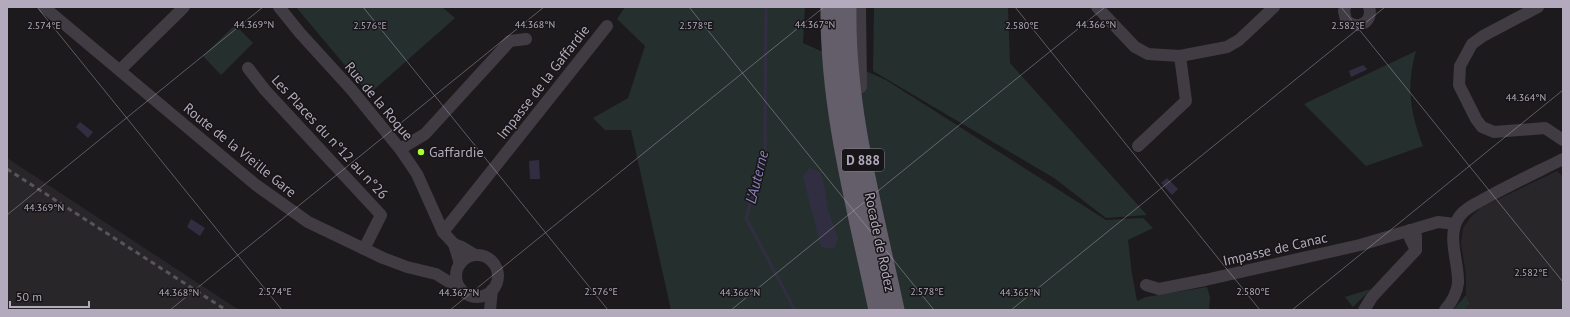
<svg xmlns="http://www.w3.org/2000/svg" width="1570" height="317" viewBox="0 0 1570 317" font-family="'PT Sans',sans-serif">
<rect width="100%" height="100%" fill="#1c1a1c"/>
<!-- built -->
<g fill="#29262a">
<polygon points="7,158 239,310 7,310"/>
<polygon points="1557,171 1563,177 1563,310 1465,310 1470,304 1466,295 1466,275 1461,243 1463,228 1470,218 1480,208"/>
</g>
<!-- green -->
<g fill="#25302e">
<polygon points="296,7 442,7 455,18 369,94"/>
<polygon points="625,7 805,7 803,43 886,80 1106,220 1143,218 1153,228 1128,240 1132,274 1137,301 1146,297 1207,287 1210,297 1209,310 671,310 631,130 605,130 593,118 628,98 645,46 617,19"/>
<polygon points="874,7 1008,7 1010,63 1147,215 1106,218 1054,178 873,71"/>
<polygon points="235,25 253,43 221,75 203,56"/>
<path d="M1416,51C1406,86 1410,112 1423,146L1366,166L1304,104Z"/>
<polygon points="1371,289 1353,307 1345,297"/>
<polygon points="1466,295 1470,304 1465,310 1453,310"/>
</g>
<!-- water -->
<g fill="#322e42">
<polygon points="1363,65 1367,69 1366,70 1351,77 1349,71"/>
<polygon points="80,122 93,132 88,138 76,127"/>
<polygon points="539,160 540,179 530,179 529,161"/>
<polygon points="809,168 820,172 824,184 828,210 838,238 834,249 821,247 803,177"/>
<polygon points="1167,178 1178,189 1172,195 1161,183"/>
<polygon points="191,219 205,228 200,236 187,227"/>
</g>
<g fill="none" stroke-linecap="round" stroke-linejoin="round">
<!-- stream -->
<polyline stroke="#322e42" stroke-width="3" points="766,7 765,154 746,218 795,310"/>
<!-- minor -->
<g stroke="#413c44" stroke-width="12">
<polyline points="44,7 256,185 308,222 383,258 407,267 436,274 449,282 457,284"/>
<polyline points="279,7 300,33 351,89 400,149 417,174 443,232 454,244"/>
<polyline points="860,7 861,87"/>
<polyline points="1097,7 1135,47 1148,54 1180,56 1227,47 1239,40 1274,7"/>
<path d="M1345,7L1344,11L1346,20C1356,31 1374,23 1369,7"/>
<polyline points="1538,7 1483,36 1472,44 1460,66 1459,85 1476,119 1482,127 1494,132 1545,128 1563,140"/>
<polyline points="248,68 265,90 381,215 364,249"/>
<polyline points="120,70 184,7"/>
<polyline points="1138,146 1186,101 1180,56"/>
<polyline points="400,149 425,134 510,41 526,39"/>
<polygon points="1410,230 1416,236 1416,250 1410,238"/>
<polyline points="443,232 607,26"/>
<circle cx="477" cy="276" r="21"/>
<polyline points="460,264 454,244 462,247 475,255"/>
<polyline points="1146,285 1159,289 1205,280 1360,245 1438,222 1455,224"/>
<polyline points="490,310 492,290"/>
<polyline points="1364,310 1372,297 1416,250"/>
<path d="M1445,310C1451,303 1457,293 1458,283C1459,262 1446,236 1459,217C1465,208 1477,203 1486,198C1511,184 1537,172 1563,159"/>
</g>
<!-- trunk -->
<g stroke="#645e6a" stroke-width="21">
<path d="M831,7C830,110 858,210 879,310"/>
<path d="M846,7C844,109 873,211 894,310"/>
</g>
<!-- rail -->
<polyline stroke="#58535d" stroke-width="3" stroke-dasharray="5 4" stroke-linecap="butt" points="7,169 226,310"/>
</g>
<!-- ticks -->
<path fill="none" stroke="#b3abbd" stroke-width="1" stroke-opacity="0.45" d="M37,7L282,310M363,7L608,310M689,7L934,310M1015,7L1260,310M1341,7L1563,282M7,215L263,7M170,310L544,7M450,310L824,7M731,310L1105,7M1011,310L1385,7M1292,310L1563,90"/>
<!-- markers -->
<circle fill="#acff2f" stroke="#171517" stroke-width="1.5" cx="421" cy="152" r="4"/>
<g text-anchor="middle" stroke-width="3" stroke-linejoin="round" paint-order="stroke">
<!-- shield labels -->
<rect fill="#171517" stroke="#847e8b" stroke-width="1" x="842" y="149" width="42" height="22" rx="3"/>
<g font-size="13" font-weight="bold" fill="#b3abbd">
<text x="863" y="165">D 888</text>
</g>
<!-- street labels -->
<g font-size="14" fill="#b3abbd" stroke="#171517">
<text transform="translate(543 82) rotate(-52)" y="5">Impasse de la Gaffardie</text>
<text transform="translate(379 101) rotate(50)" y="5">Rue de la Roque</text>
<text transform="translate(330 137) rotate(47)" y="5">Les Places du n°12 au n°26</text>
<text transform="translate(240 150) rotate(39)" y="5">Route de la Vieille Gare</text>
<text transform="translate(880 242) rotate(78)" y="5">Rocade de Rodez</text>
<text transform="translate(1275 249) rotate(-13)" y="5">Impasse de Canac</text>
</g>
<!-- poi labels -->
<g font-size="14" fill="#b3abbd" stroke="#171517" text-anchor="start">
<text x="429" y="157">Gaffardie</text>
</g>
<!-- water labels -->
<g font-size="15" font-style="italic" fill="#8c80ba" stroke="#171517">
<text transform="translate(757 177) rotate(-76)" y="5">L'Auterne</text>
</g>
</g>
<g font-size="10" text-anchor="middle" fill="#b3abbd" stroke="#171517" stroke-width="3" stroke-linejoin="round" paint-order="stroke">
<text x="254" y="28">44.369°N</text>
<text x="535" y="28">44.368°N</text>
<text x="815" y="28">44.367°N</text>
<text x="1096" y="28">44.366°N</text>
<text x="1348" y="29">2.582°E</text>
<text x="44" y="29">2.574°E</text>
<text x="370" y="29">2.576°E</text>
<text x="696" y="29">2.578°E</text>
<text x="1022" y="29">2.580°E</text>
<text x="1526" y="101">44.364°N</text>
<text x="44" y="211">44.369°N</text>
<text x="1531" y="276">2.582°E</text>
<text x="275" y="295">2.574°E</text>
<text x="601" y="295">2.576°E</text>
<text x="927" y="295">2.578°E</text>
<text x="1253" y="295">2.580°E</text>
<text x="179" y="296">44.368°N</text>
<text x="459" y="296">44.367°N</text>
<text x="740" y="296">44.366°N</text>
<text x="1020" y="296">44.365°N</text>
</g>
<!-- border -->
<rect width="1570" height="317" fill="none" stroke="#b3abbd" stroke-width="16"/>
<!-- scale -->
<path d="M10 301v6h79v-6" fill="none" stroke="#b3abbd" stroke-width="2"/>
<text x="16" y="301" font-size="12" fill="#b3abbd" stroke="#171517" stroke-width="3" paint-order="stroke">50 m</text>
</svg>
